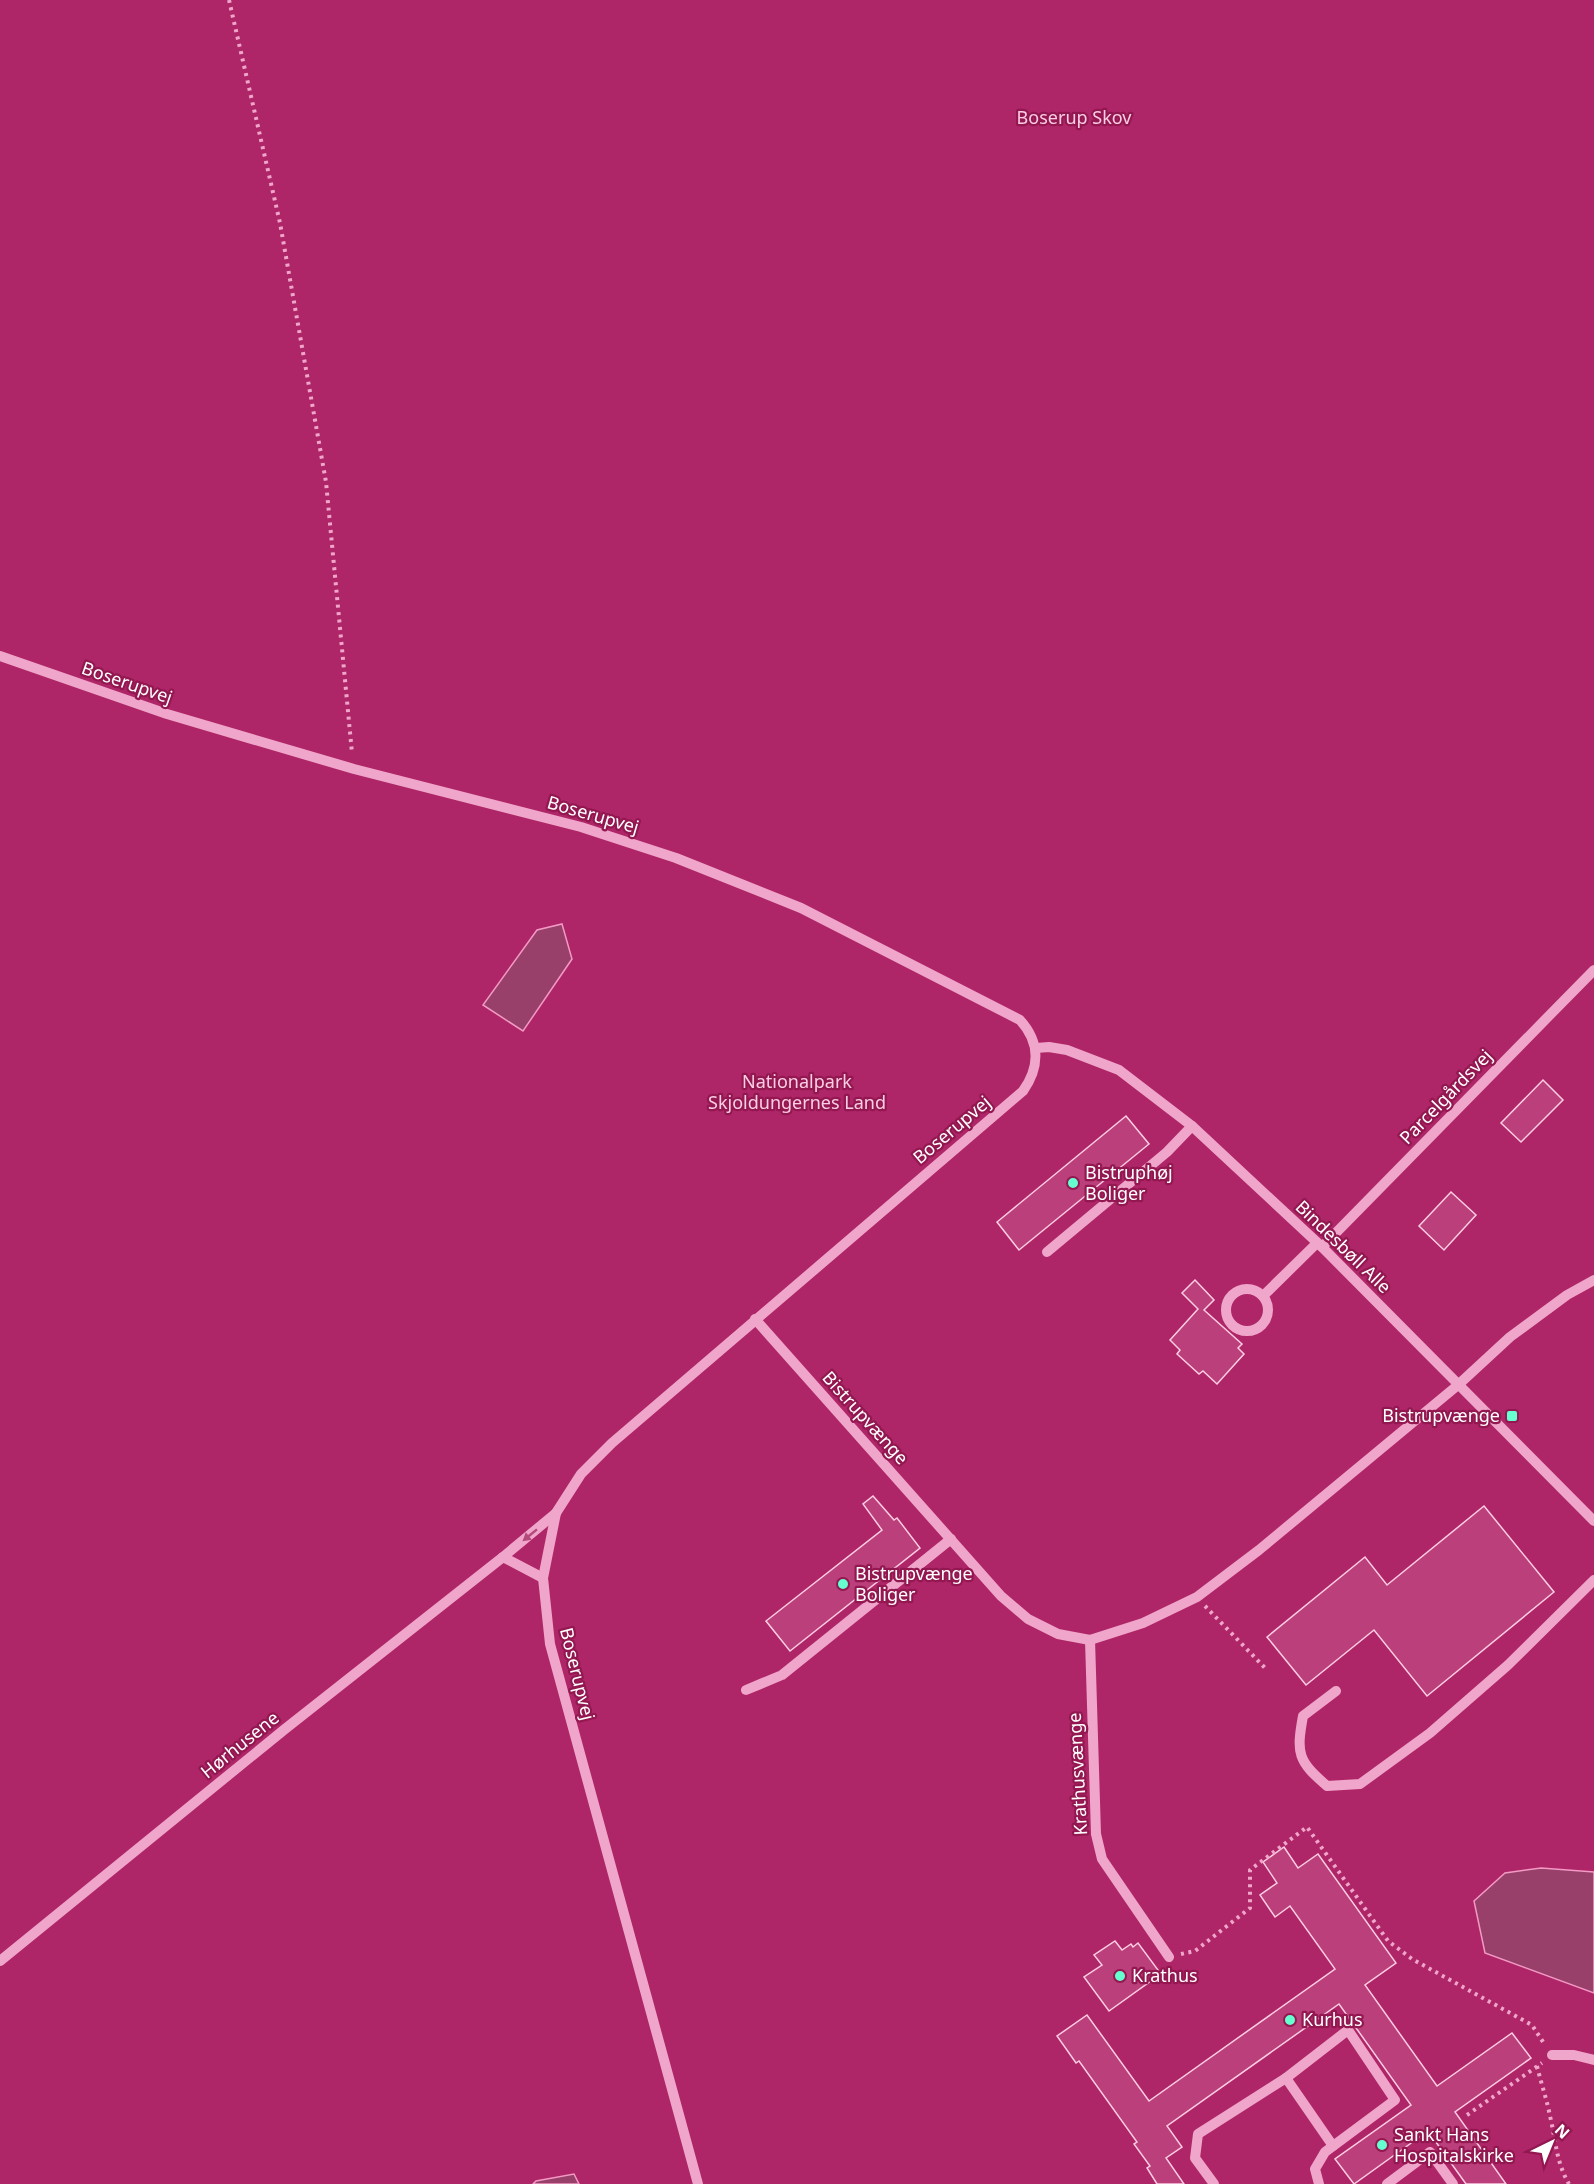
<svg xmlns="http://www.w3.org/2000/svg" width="1594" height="2184" viewBox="0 0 1594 2184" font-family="'Noto Sans',sans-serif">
<rect width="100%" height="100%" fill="#931750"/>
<!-- green -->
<rect fill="#af2668" x="0" y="0" width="1594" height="2184"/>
<!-- water -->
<g fill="#984069" stroke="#f399c5" stroke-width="1.5">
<polygon points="562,924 572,959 523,1031 483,1005 537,930"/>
<polygon points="1541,1868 1594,1872 1594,1993 1485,1953 1474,1901 1505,1873"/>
<polygon points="574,2174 579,2184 533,2184 536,2181"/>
</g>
<!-- building -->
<g fill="#ba3f7a" stroke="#fccde3" stroke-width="1.5">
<polygon points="1543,1080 1563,1100 1521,1142 1501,1123"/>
<polygon points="1126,1116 1149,1144 1019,1250 997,1222"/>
<polygon points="1451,1192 1476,1215 1444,1250 1419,1226"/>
<polygon points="1195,1280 1214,1300 1204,1310 1242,1344 1238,1348 1244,1354 1217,1384 1203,1371 1199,1374 1177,1354 1180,1350 1170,1340 1198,1309 1182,1293"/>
<polygon points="873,1496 894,1520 897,1518 920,1548 790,1651 766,1621 882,1530 863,1504"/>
<polygon points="1484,1506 1554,1592 1427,1696 1374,1630 1306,1685 1267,1637 1365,1557 1387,1585"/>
<polygon points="1284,1847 1298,1868 1318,1854 1396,1963 1365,1985 1437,2086 1512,2033 1531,2058 1455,2112 1506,2184 1466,2184 1428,2131 1354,2184 1335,2159 1411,2105 1339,2004 1167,2126 1182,2147 1166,2158 1184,2184 1157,2184 1147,2168 1150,2166 1134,2144 1137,2142 1079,2061 1076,2063 1057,2036 1087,2015 1149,2101 1335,1969 1290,1906 1275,1917 1260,1895 1277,1883 1263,1862"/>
<polygon points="1115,1941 1122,1950 1131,1944 1133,1947 1138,1943 1158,1970 1152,1974 1155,1978 1109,2011 1084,1977 1102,1965 1094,1955"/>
</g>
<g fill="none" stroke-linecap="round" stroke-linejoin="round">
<!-- path -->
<g stroke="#f0a6ca" stroke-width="4" stroke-dasharray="3 4.5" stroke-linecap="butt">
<polyline points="229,0 280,223 326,482 352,753"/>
<polyline points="1205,1606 1267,1670"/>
<polyline points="1181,1954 1195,1951 1250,1908 1250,1870 1307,1827 1388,1941 1412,1959 1532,2025 1545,2045"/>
<path d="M1537,2066C1541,2083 1547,2100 1550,2116C1556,2141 1556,2162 1569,2184"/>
<polyline points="1467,2115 1542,2063"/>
</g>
<!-- minor -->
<g stroke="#f0a6ca" stroke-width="10">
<path d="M0,656L167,714L354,769L581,827L676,858L801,908L1020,1020C1040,1042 1040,1067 1023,1091L612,1443L581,1474L556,1513L543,1578L550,1644L698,2184"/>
<polyline points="1036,1048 1049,1047 1067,1050 1119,1070 1192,1126 1322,1247 1594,1521"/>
<polyline points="1322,1247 1594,970"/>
<polyline points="1047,1252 1167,1152 1192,1126"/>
<circle cx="1247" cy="1310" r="21"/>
<polyline points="1263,1296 1317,1243"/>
<polyline points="755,1319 1001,1596 1028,1619 1058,1634 1090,1640 1143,1623 1197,1597 1259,1550 1458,1385 1510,1337 1567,1295 1594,1280"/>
<polyline points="503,1557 556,1513"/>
<polyline points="1090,1640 1096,1834 1102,1859 1169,1957"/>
<polyline points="746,1690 782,1675 951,1539"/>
<path d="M1336,1691L1303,1716C1296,1754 1298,1761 1327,1786L1360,1784L1430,1733L1508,1665L1594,1580"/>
<polyline points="0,1961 285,1729 503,1557 543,1578"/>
<polyline points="1552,2055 1574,2055 1594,2060"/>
<polyline points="1286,2078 1333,2146"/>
<polyline points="1214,2184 1195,2158 1198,2134 1286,2078 1348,2030 1395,2100 1325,2152 1315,2169 1319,2184"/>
<polyline points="1387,2184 1430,2152 1453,2184"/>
</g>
</g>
<!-- one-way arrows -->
<defs><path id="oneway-solid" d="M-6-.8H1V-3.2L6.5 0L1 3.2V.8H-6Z" transform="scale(1.5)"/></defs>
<use fill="#b4497b" href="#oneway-solid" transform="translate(530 1535) rotate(141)"/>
<!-- markers -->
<g fill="#66ffcf" stroke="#931750" stroke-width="2">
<circle cx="1073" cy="1183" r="6"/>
<rect x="1506" y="1410" width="12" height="12" rx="3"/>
<circle cx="843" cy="1584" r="6"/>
<circle cx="1120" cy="1976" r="6"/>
<circle cx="1290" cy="2020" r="6"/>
<circle cx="1382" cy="2145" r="6"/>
</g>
<g text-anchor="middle" stroke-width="4.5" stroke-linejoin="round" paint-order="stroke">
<!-- park labels -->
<g font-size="18" fill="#fccde3" stroke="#931750">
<text x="1074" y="124">Boserup Skov</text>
<text x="797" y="1088">Nationalpark<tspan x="797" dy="21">Skjoldungernes Land</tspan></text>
</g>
<!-- street labels -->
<g font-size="18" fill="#fff" stroke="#931750">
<text transform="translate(127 683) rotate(19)" y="6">Boserupvej</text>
<text transform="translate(593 815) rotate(16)" y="6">Boserupvej</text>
<text transform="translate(1446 1097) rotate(-46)" y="6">Parcelgårdsvej</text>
<text transform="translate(952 1130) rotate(-40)" y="6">Boserupvej</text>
<text transform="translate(1343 1247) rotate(44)" y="6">Bindesbøll Alle</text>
<text transform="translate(865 1418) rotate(48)" y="6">Bistrupvænge</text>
<text transform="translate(577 1674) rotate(76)" y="6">Boserupvej</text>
<text transform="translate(240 1745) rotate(-39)" y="6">Hørhusene</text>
<text transform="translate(1078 1774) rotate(-93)" y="6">Krathusvænge</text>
</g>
<!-- poi labels -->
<g font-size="18" fill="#fff" stroke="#931750" text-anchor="start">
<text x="1085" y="1179">Bistruphøj<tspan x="1085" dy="21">Boliger</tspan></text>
<text x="1500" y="1422" text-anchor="end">Bistrupvænge</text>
<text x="855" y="1580">Bistrupvænge<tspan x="855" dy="21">Boliger</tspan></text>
<text x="1132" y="1982">Krathus</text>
<text x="1302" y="2026">Kurhus</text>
<text x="1394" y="2141">Sankt Hans<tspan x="1394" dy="21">Hospitalskirke</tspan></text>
</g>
</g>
<!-- north arrow -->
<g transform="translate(1552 2142) rotate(43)" stroke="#931750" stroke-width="4.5" paint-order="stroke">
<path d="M0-4.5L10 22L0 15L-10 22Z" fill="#ffffff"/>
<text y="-9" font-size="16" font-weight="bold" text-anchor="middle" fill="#ffffff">N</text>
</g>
</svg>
